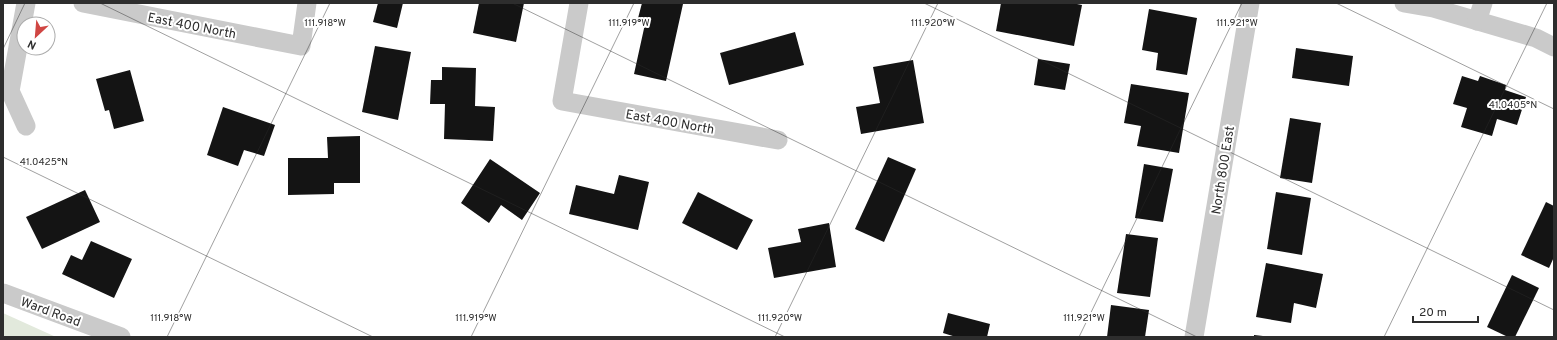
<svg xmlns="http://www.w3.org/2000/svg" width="1557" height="340" viewBox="0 0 1557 340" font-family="Overpass,sans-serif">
<rect width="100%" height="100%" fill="#fff"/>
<!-- green -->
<polygon fill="#e2e9dc" points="3,313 56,337 3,337"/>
<!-- building -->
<g fill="#141414">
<polygon points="378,3 403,3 397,28 373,22"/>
<polygon points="479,3 524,3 516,42 473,33"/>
<polygon points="642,3 683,4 666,81 634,74 645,24 637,22"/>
<polygon points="1001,3 1072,3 1082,5 1074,46 996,31"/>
<polygon points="1149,9 1197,18 1187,75 1156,70 1158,53 1142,50"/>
<polygon points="795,32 804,65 729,85 720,53"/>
<polygon points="375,46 411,52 398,120 362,112"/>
<polygon points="1296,48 1353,56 1349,86 1292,78"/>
<polygon points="1038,59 1070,64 1065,90 1034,85"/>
<polygon points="913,60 924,123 861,134 856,107 880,103 873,67"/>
<polygon points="442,67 476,68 475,106 495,107 493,141 444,139 445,104 430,104 431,80 442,80"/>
<polygon points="130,70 144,121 114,129 109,110 105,111 96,79"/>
<polygon points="1462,76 1478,81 1480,76 1506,85 1505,90 1526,97 1517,125 1497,119 1492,136 1461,127 1467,108 1453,104"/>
<polygon points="1131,84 1189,93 1179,153 1137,146 1141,126 1124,123"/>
<polygon points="223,107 275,125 264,156 244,150 238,166 207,155"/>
<polygon points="1290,118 1321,123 1312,183 1280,178"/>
<polygon points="360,136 360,183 334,183 334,194 288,195 288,158 328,158 327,137"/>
<polygon points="888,157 916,169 884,242 855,229"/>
<polygon points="490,159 540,193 522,220 501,205 489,223 461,203"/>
<polygon points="1144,164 1173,169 1163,222 1135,218"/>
<polygon points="619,175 649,182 638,230 569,214 576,185 614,194"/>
<polygon points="85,190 100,222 42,249 26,217"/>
<polygon points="698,192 753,220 737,250 682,223"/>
<polygon points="1276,192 1311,198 1302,255 1267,249"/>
<polygon points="1546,202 1554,206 1554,257 1549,268 1521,255"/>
<polygon points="829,223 836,267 774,278 768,248 801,242 798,229"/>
<polygon points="1126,234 1158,238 1150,297 1117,293"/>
<polygon points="91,241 132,259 114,298 62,274 71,255 82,260"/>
<polygon points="1266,263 1323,274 1316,308 1294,303 1291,323 1256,317"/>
<polygon points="1512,275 1539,288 1515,337 1508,337 1487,327"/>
<polygon points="1111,305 1149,310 1145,337 1107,337"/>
<polygon points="948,313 990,324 987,337 956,337 943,333"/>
<polygon points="1254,335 1263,336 1263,337 1254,337"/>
</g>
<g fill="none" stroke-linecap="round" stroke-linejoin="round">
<!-- street -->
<g stroke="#cacaca" stroke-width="19">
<polyline points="26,3 10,91 26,126"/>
<polyline points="83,3 301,46 307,3"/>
<polyline points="579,3 562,101 778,140"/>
<polyline points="1404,3 1433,8 1536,38 1554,47"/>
<polyline points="1477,21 1483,3"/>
<polyline points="3,293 121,337"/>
<polyline points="1194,337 1250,3"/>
</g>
</g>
<!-- ticks -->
<path fill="none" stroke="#2d2d2d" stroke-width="1" stroke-opacity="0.45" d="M100,3L785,337M512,3L1197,337M924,3L1554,310M1336,3L1554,109M3,49L25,3M3,157L373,337M167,337L330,3M471,337L634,3M775,337L938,3M1079,337L1242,3M1384,337L1547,3"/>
<g text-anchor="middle" stroke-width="4" stroke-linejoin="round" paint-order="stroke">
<!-- street labels -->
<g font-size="13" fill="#2d2d2d" stroke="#fff">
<text transform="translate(192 25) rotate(11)" y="5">East 400 North</text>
<text transform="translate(670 121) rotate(10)" y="5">East 400 North</text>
<text transform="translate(1222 170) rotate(-81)" y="5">North 800 East</text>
<text transform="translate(51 311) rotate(20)" y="5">Ward Road</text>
</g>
</g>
<g font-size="10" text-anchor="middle" fill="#2d2d2d" stroke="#fff" stroke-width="4" stroke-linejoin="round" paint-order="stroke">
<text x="325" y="26">111.918°W</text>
<text x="629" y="26">111.919°W</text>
<text x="933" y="26">111.920°W</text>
<text x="1237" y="26">111.921°W</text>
<text x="1513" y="108">41.0405°N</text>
<text x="44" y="165">41.0425°N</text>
<text x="171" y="321">111.918°W</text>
<text x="476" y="321">111.919°W</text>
<text x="780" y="321">111.920°W</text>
<text x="1084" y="321">111.921°W</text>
</g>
<!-- border -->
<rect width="1557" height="340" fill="none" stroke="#2d2d2d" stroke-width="8"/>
<!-- north arrow -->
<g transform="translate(36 36) rotate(206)"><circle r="19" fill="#ffffff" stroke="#ababab"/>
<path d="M0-3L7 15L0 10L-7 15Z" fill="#d04643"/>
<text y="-6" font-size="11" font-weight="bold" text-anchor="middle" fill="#2d2d2d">N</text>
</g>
<!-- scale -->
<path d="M1413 316v6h65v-6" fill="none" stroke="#2d2d2d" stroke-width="2"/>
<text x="1419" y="316" font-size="12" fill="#2d2d2d" stroke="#ffffff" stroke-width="3" paint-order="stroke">20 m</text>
</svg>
